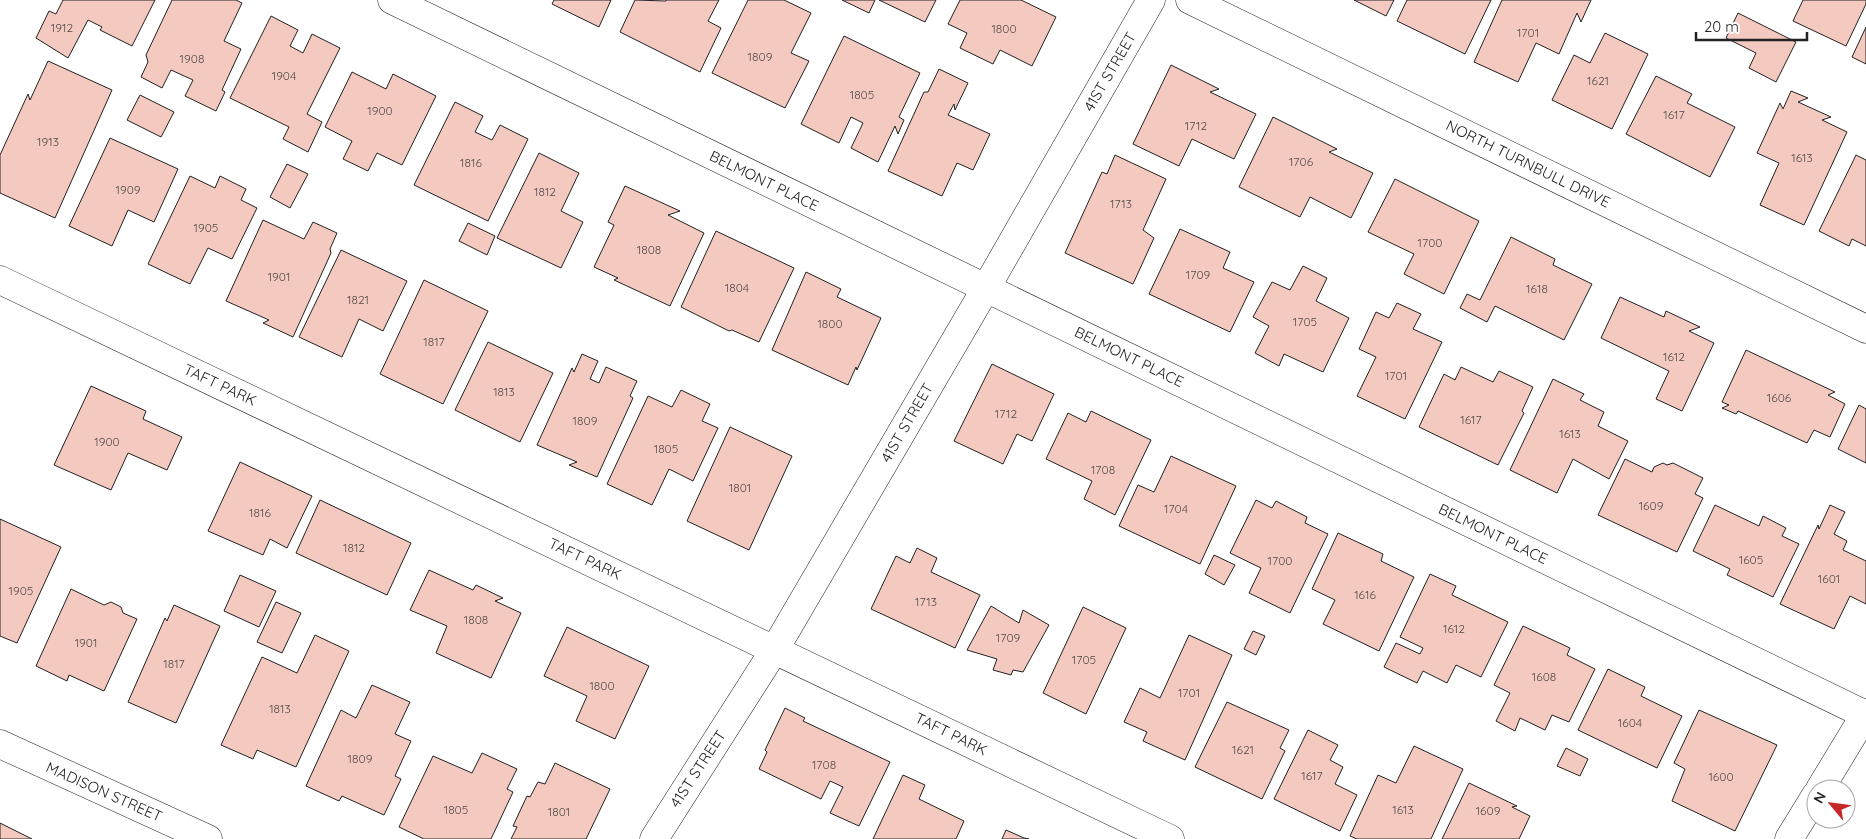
<svg xmlns="http://www.w3.org/2000/svg" width="1866" height="839" viewBox="0 0 1866 839" font-family="Quicksand,sans-serif">
<rect width="100%" height="100%" fill="#fff"/>
<!-- building -->
<g fill="#f3c9c0" stroke="#222">
<polygon points="63,0 155,0 132,46 100,30 102,27 88,20 68,58 36,38 49,11 56,14"/>
<polygon points="172,0 236,0 242,3 224,41 241,49 222,90 225,92 216,111 185,96 193,80 171,70 162,88 141,77 148,62 146,55"/>
<polygon points="554,0 611,0 599,27 552,4"/>
<polygon points="635,0 666,1 666,0 719,0 708,21 721,28 700,72 620,32"/>
<polygon points="748,0 784,0 811,13 791,53 809,61 785,108 712,73"/>
<polygon points="842,0 875,0 869,13"/>
<polygon points="879,0 936,0 925,22"/>
<polygon points="960,0 1021,0 1056,17 1032,66 1000,50 993,64 960,48 967,33 948,24"/>
<polygon points="1354,0 1394,0 1386,16"/>
<polygon points="1407,0 1491,0 1465,54 1397,21"/>
<polygon points="1502,0 1591,0 1581,22 1577,13 1559,54 1536,43 1518,82 1474,62"/>
<polygon points="1803,0 1866,0 1866,4 1846,46 1793,21"/>
<polygon points="1738,13 1796,42 1776,82 1749,68 1756,53 1726,38"/>
<polygon points="271,16 298,30 290,46 303,53 312,34 340,48 307,114 322,122 308,152 283,139 289,127 230,98"/>
<polygon points="1866,27 1866,64 1852,57"/>
<polygon points="1605,33 1648,54 1612,129 1552,100 1574,55 1590,63"/>
<polygon points="844,36 920,73 899,117 904,120 898,134 895,126 878,162 851,148 863,123 851,117 839,143 801,124"/>
<polygon points="48,61 112,90 55,218 0,193 0,155 28,94 30,100"/>
<polygon points="1171,65 1219,89 1210,92 1256,114 1234,159 1192,139 1179,166 1133,144"/>
<polygon points="939,69 968,83 955,110 954,104 948,115 990,134 973,170 957,163 942,196 888,171 924,92 928,92"/>
<polygon points="352,72 386,89 393,74 436,96 402,165 377,153 368,171 343,159 352,141 325,127"/>
<polygon points="1656,76 1692,94 1687,103 1735,127 1710,177 1626,134"/>
<polygon points="1791,91 1808,98 1798,102 1831,117 1822,120 1847,132 1804,225 1760,205 1779,163 1757,153 1780,103 1783,109"/>
<polygon points="140,95 174,112 161,137 127,120"/>
<polygon points="455,102 483,116 475,132 492,140 500,125 528,139 488,221 414,185"/>
<polygon points="1273,117 1337,149 1329,152 1373,173 1351,218 1310,197 1300,217 1239,187"/>
<polygon points="110,138 178,169 154,222 128,210 112,246 69,226"/>
<polygon points="539,153 579,173 561,211 583,222 561,268 497,238"/>
<polygon points="1115,155 1166,179 1143,230 1154,238 1133,284 1065,253 1102,172 1107,174"/>
<polygon points="1856,155 1866,160 1866,246 1852,239 1849,246 1819,231"/>
<polygon points="287,164 308,174 290,208 270,197"/>
<polygon points="190,176 215,188 220,176 246,189 241,200 257,208 232,259 208,248 190,284 148,264"/>
<polygon points="1395,179 1479,221 1444,294 1404,274 1414,254 1368,232"/>
<polygon points="625,186 680,211 668,215 704,233 670,306 614,280 618,278 594,267 614,225 608,222"/>
<polygon points="263,220 304,239 313,222 337,233 330,249 331,253 293,337 263,323 269,320 226,301"/>
<polygon points="468,223 495,236 487,255 459,241"/>
<polygon points="1180,229 1230,252 1223,268 1254,282 1230,332 1149,294"/>
<polygon points="716,231 794,268 759,342 732,330 729,331 681,307"/>
<polygon points="1511,237 1555,259 1553,265 1592,284 1564,340 1495,306 1487,322 1460,308 1467,294 1480,300"/>
<polygon points="341,250 407,281 383,331 359,319 342,357 299,337"/>
<polygon points="1303,266 1327,278 1316,301 1349,318 1323,372 1284,354 1279,366 1255,353 1269,326 1253,317 1272,282 1290,290"/>
<polygon points="806,272 841,289 837,297 881,318 857,370 856,367 848,385 772,350"/>
<polygon points="424,280 488,311 443,404 380,374"/>
<polygon points="1620,297 1664,317 1666,311 1700,327 1689,331 1714,343 1682,411 1656,399 1669,371 1601,338"/>
<polygon points="1397,303 1421,314 1413,329 1442,342 1405,419 1357,396 1376,357 1359,349 1376,312 1389,318"/>
<polygon points="488,342 553,373 520,442 455,410"/>
<polygon points="1746,350 1835,392 1828,395 1845,404 1830,437 1814,430 1807,443 1738,411 1736,414 1722,408 1729,405 1722,402"/>
<polygon points="582,354 598,361 590,379 599,383 606,367 637,381 630,396 633,398 597,477 569,465 577,462 537,445 572,368 574,372"/>
<polygon points="992,364 1054,394 1032,441 1017,434 1003,464 954,441"/>
<polygon points="1461,367 1493,382 1499,371 1533,387 1522,411 1524,413 1498,465 1419,427 1444,374 1455,380"/>
<polygon points="1553,379 1584,394 1580,400 1604,412 1598,426 1628,441 1609,479 1573,459 1557,493 1510,470"/>
<polygon points="91,386 146,411 143,419 182,437 167,470 128,453 111,490 54,465"/>
<polygon points="681,390 710,404 702,421 718,428 693,481 669,469 652,505 607,484 648,396 672,407"/>
<polygon points="1859,405 1866,409 1866,463 1838,449"/>
<polygon points="1091,411 1151,440 1115,515 1084,499 1092,481 1046,459 1068,413 1086,422"/>
<polygon points="730,427 792,456 749,550 687,521"/>
<polygon points="1171,456 1236,486 1200,564 1119,526 1138,485 1154,492"/>
<polygon points="1625,459 1652,472 1654,467 1663,463 1667,465 1673,463 1703,478 1695,494 1703,498 1677,552 1598,515"/>
<polygon points="240,462 312,496 287,548 270,539 263,555 208,531"/>
<polygon points="320,500 411,543 387,595 296,553"/>
<polygon points="1256,500 1272,508 1276,501 1307,517 1305,523 1328,534 1290,613 1249,593 1261,568 1230,553"/>
<polygon points="1715,505 1759,526 1763,516 1786,528 1782,536 1799,544 1773,597 1727,575 1730,569 1693,551"/>
<polygon points="1830,505 1845,512 1834,534 1847,541 1843,550 1866,561 1866,604 1850,596 1834,629 1780,604 1818,525 1819,529"/>
<polygon points="0,519 61,547 17,643 0,636"/>
<polygon points="1338,533 1383,554 1381,561 1414,577 1379,651 1323,624 1335,600 1312,589"/>
<polygon points="917,548 937,558 931,572 980,595 955,648 871,609 896,556 910,563"/>
<polygon points="1214,555 1235,565 1224,585 1205,574"/>
<polygon points="429,570 473,590 476,585 503,598 495,601 521,613 491,678 436,653 447,626 410,610"/>
<polygon points="1430,574 1456,586 1452,595 1508,622 1481,677 1456,665 1447,683 1423,671 1417,683 1384,667 1396,643 1420,654 1423,648 1400,637"/>
<polygon points="240,575 276,591 259,627 224,611"/>
<polygon points="71,589 104,605 111,602 121,607 123,613 137,619 104,691 69,675 67,681 36,666"/>
<polygon points="276,602 301,613 282,653 257,642"/>
<polygon points="174,605 220,626 176,723 128,702 165,618 167,621"/>
<polygon points="991,606 1019,623 1023,610 1049,625 1023,672 1013,670 1011,675 993,670 997,659 967,650"/>
<polygon points="1083,607 1126,628 1086,714 1043,693"/>
<polygon points="1523,626 1570,648 1567,655 1595,669 1569,722 1552,715 1545,730 1520,718 1515,731 1496,721 1510,693 1494,685"/>
<polygon points="567,627 649,666 615,739 576,721 587,696 544,676"/>
<polygon points="1253,631 1265,636 1256,655 1244,649"/>
<polygon points="315,635 349,651 296,767 257,750 253,759 221,745 262,657 297,673"/>
<polygon points="1189,635 1232,655 1185,760 1143,741 1147,732 1124,722 1140,688 1160,698"/>
<polygon points="1608,669 1645,687 1641,696 1682,716 1657,768 1578,730"/>
<polygon points="372,685 410,702 395,734 411,741 395,776 401,779 384,815 342,796 339,801 306,786 341,710 356,718"/>
<polygon points="1227,702 1289,730 1280,748 1285,751 1262,799 1195,767"/>
<polygon points="785,708 805,718 803,721 890,762 859,826 830,813 843,787 830,781 821,799 759,769 767,752 765,750"/>
<polygon points="1699,710 1777,745 1735,831 1672,801 1685,769 1674,763"/>
<polygon points="1308,730 1338,745 1330,760 1343,767 1335,784 1357,795 1340,831 1274,799"/>
<polygon points="1414,746 1463,769 1431,839 1357,839 1350,836 1378,775 1396,783"/>
<polygon points="1566,748 1588,759 1580,776 1557,766"/>
<polygon points="482,753 517,769 507,789 513,792 491,839 424,839 399,827 433,756 472,773"/>
<polygon points="555,763 610,789 586,839 511,839 517,827 513,826 527,796 530,797 538,782 545,784"/>
<polygon points="903,775 925,785 919,799 964,821 956,839 873,839"/>
<polygon points="1469,783 1517,806 1512,807 1530,816 1519,839 1442,839"/>
<polygon points="0,823 32,839 0,839"/>
<polygon points="1006,830 1024,838 1029,839 1002,839"/>
</g>
<g fill="none" stroke-linecap="round" stroke-linejoin="round">
<defs>
<g id="minor">
<polyline points="392,0 1866,715"/>
<polyline points="1190,0 1866,329"/>
<polyline points="0,280 1170,839"/>
<polyline points="0,744 208,839"/>
<polyline points="1820,789 1866,713"/>
<polyline points="654,839 775,649 986,288 1151,0"/>
<polyline points="1789,839 1816,795"/>
</g>
</defs>
<!-- minor casing -->
<use href="#minor" stroke="#222" stroke-width="29"/>
<!-- minor -->
<use href="#minor" stroke="#fff" stroke-width="28"/>
</g>
<g text-anchor="middle" stroke-width="4" stroke-linejoin="round" paint-order="stroke">
<!-- number labels -->
<g font-size="12" fill="#564c4a">
<text x="62" y="32">1912</text>
<text x="1004" y="33">1800</text>
<text x="1528" y="37">1701</text>
<text x="760" y="61">1809</text>
<text x="192" y="63">1908</text>
<text x="284" y="80">1904</text>
<text x="1598" y="85">1621</text>
<text x="862" y="99">1805</text>
<text x="380" y="115">1900</text>
<text x="1674" y="119">1617</text>
<text x="1196" y="130">1712</text>
<text x="48" y="146">1913</text>
<text x="1802" y="162">1613</text>
<text x="1301" y="166">1706</text>
<text x="471" y="167">1816</text>
<text x="128" y="194">1909</text>
<text x="545" y="196">1812</text>
<text x="1121" y="208">1713</text>
<text x="206" y="232">1905</text>
<text x="1430" y="247">1700</text>
<text x="649" y="254">1808</text>
<text x="1198" y="279">1709</text>
<text x="279" y="281">1901</text>
<text x="737" y="292">1804</text>
<text x="1537" y="293">1618</text>
<text x="358" y="304">1821</text>
<text x="1305" y="326">1705</text>
<text x="830" y="328">1800</text>
<text x="434" y="346">1817</text>
<text x="1674" y="361">1612</text>
<text x="1396" y="380">1701</text>
<text x="504" y="396">1813</text>
<text x="1779" y="402">1606</text>
<text x="1006" y="418">1712</text>
<text x="1471" y="424">1617</text>
<text x="585" y="425">1809</text>
<text x="1570" y="438">1613</text>
<text x="107" y="446">1900</text>
<text x="666" y="453">1805</text>
<text x="1103" y="474">1708</text>
<text x="740" y="492">1801</text>
<text x="1651" y="510">1609</text>
<text x="1176" y="513">1704</text>
<text x="260" y="517">1816</text>
<text x="354" y="552">1812</text>
<text x="1751" y="564">1605</text>
<text x="1280" y="565">1700</text>
<text x="1829" y="583">1601</text>
<text x="21" y="595">1905</text>
<text x="1365" y="599">1616</text>
<text x="926" y="606">1713</text>
<text x="476" y="624">1808</text>
<text x="1454" y="633">1612</text>
<text x="1008" y="642">1709</text>
<text x="86" y="647">1901</text>
<text x="1084" y="664">1705</text>
<text x="174" y="668">1817</text>
<text x="1544" y="681">1608</text>
<text x="602" y="690">1800</text>
<text x="1189" y="697">1701</text>
<text x="280" y="713">1813</text>
<text x="1630" y="727">1604</text>
<text x="1243" y="754">1621</text>
<text x="360" y="763">1809</text>
<text x="824" y="769">1708</text>
<text x="1312" y="780">1617</text>
<text x="1721" y="781">1600</text>
<text x="456" y="814">1805</text>
<text x="1403" y="814">1613</text>
<text x="1488" y="815">1609</text>
<text x="559" y="816">1801</text>
</g>
<!-- street labels -->
<g font-size="15" fill="#222" stroke="#fff">
<text transform="translate(1110 72) rotate(-60)" y="5">41ST STREET</text>
<text transform="translate(1528 164) rotate(26)" y="5">NORTH TURNBULL DRIVE</text>
<text transform="translate(764 181) rotate(26)" y="5">BELMONT PLACE</text>
<text transform="translate(1129 357) rotate(26)" y="5">BELMONT PLACE</text>
<text transform="translate(220 385) rotate(25)" y="5">TAFT PARK</text>
<text transform="translate(907 423) rotate(-60)" y="5">41ST STREET</text>
<text transform="translate(1493 534) rotate(26)" y="5">BELMONT PLACE</text>
<text transform="translate(585 559) rotate(25)" y="5">TAFT PARK</text>
<text transform="translate(951 734) rotate(26)" y="5">TAFT PARK</text>
<text transform="translate(698 769) rotate(-57)" y="5">41ST STREET</text>
<text transform="translate(104 792) rotate(24)" y="5">MADISON STREET</text>
</g>
</g>
<!-- north arrow -->
<g transform="translate(1831 804) rotate(299)"><circle r="24" fill="#ffffff" stroke="#a7a7a7"/>
<path d="M0-4L9 19L0 12L-9 19Z" fill="#c62828"/>
<text y="-8" font-size="14" font-weight="bold" text-anchor="middle" fill="#222222">N</text>
</g>
<!-- scale -->
<path d="M1696 32v8h111v-8" fill="none" stroke="#222222" stroke-width="2.5"/>
<text x="1704" y="32" font-size="15" fill="#222222" stroke="#ffffff" stroke-width="4" paint-order="stroke">20 m</text>
</svg>
